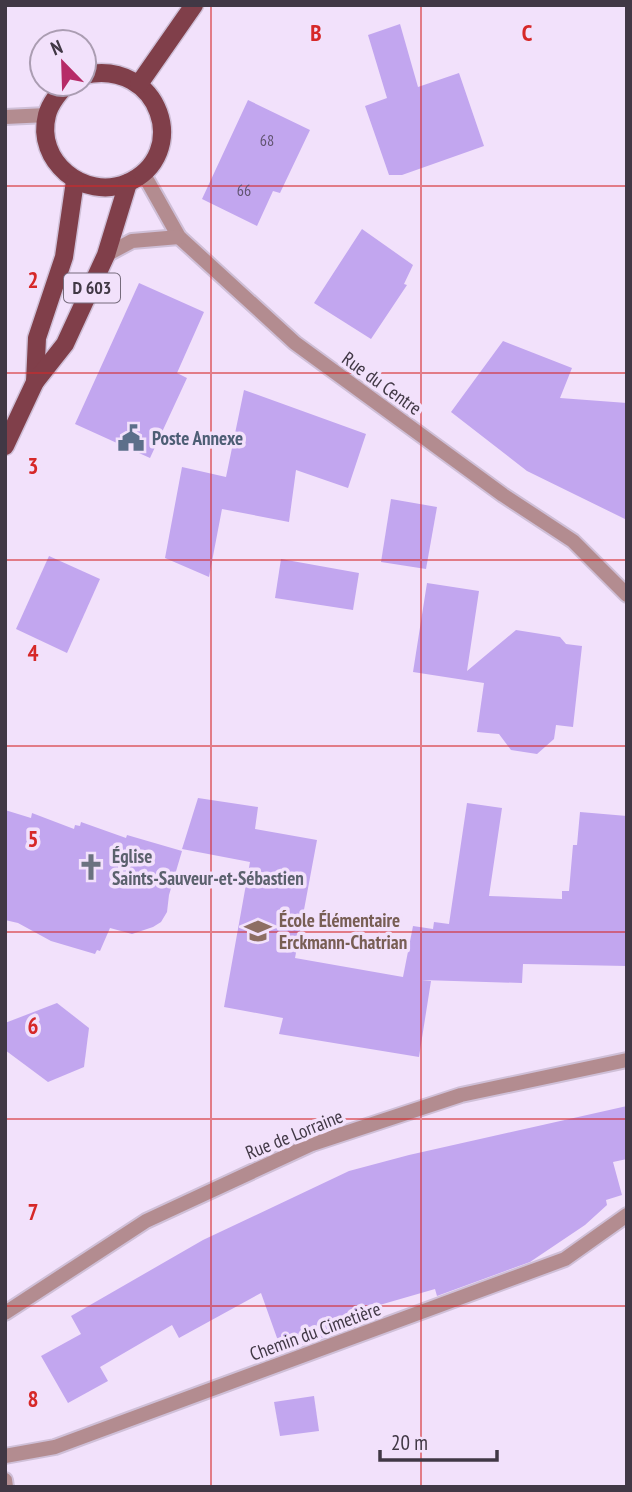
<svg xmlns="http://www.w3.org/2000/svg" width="632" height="1492" viewBox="0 0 632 1492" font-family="'PT Sans Narrow',sans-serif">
<rect width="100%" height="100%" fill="#f2e1fb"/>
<!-- building -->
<g fill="#c2a6ef">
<polygon points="400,24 418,87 459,73 484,146 402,175 389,175 365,106 387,98 368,35"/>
<polygon points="248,100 310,130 280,193 273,191 257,226 202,199"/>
<polygon points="362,229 413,265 404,284 407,285 371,339 314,303"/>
<polygon points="139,283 204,312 177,373 187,378 150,458 75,424"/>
<polygon points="503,341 572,368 560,398 627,403 627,520 527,471 451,412"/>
<polygon points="244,390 366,434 348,488 296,470 289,522 222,509 209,577 165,558 182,467 226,477"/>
<polygon points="391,499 437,507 426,569 381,562"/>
<polygon points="49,556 100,579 67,653 16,629"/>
<polygon points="281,559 359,573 353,610 275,598"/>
<polygon points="427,583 479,591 467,671 516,630 560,637 566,644 582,646 573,727 556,725 554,739 537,754 511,750 499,734 477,732 484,683 413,672"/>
<polygon points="198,798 258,807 255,829 317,840 295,958 403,977 413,926 433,929 434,922 449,924 467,803 502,808 489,896 562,899 562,891 569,891 573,845 577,845 580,812 627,816 627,966 523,964 522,983 422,980 431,981 419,1057 279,1034 283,1018 224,1007 250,862 182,849"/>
<polygon points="5,810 31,818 32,813 74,829 75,825 80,826 81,822 126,838 127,835 182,851 169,895 167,912 161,922 153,927 132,934 110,928 100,951 97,950 95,954 51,941 18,923 5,920"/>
<polygon points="57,1003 89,1028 84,1067 48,1082 5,1050 5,1023"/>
<polygon points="627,1106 627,1159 613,1162 622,1195 606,1200 607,1205 585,1225 530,1262 437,1296 435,1289 338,1317 343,1330 282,1352 261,1293 179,1338 172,1325 100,1367 108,1381 68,1403 41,1356 81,1334 71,1316 203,1240 349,1171 409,1155"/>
<polygon points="314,1396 319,1431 280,1436 274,1402"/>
</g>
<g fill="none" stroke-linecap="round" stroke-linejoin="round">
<defs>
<g id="minor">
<polyline points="5,117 47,115"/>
<polyline points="143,173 179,237 295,343 503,495 573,541 627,595"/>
<polyline points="106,255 132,241 179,237"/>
<polyline points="5,1313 146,1221 312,1144 461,1095 627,1060"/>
<polyline points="5,1456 55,1447 565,1259 627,1215"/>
<polyline points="5,1480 6,1487"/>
</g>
<g id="primary">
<path d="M67,84C59,93 50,103 47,115C35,161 84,201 127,183C192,155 160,58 84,75"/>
<polyline points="139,84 194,5"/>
<polyline points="35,382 37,338 64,257 75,181"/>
<polyline points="5,446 35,382 65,344 106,255 128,183"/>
</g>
</defs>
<!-- minor casing -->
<use href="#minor" stroke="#cfbfd7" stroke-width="18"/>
<!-- primary casing -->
<use href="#primary" stroke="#cfbfd7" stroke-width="21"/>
<!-- minor -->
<use href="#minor" stroke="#b38c90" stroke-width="14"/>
<!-- primary -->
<use href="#primary" stroke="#803f4a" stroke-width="18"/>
</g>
<!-- grid -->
<path fill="none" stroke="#d62828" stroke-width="2" stroke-opacity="0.55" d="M211,5V1487M421,5V1487M5,186H627M5,373H627M5,560H627M5,746H627M5,932H627M5,1119H627M5,1306H627"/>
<!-- icons -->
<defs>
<symbol id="civic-bare" viewBox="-9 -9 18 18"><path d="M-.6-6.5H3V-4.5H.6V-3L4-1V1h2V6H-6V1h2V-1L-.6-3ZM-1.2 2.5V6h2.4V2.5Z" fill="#5c6f8a" stroke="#f2e1fb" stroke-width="2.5" paint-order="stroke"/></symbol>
<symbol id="church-bare" viewBox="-9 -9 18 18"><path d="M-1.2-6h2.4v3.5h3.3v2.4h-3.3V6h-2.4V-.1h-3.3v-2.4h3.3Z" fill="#6b7280" stroke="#f2e1fb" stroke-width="2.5" paint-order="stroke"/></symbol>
<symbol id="school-bare" viewBox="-9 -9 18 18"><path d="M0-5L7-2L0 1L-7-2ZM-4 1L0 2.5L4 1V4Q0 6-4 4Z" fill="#8d6e63" stroke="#f2e1fb" stroke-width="2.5" paint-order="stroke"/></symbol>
</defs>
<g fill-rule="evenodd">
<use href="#civic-bare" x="112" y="419" width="38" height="38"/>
<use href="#church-bare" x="72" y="848" width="38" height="38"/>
<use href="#school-bare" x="239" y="912" width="38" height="38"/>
</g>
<g text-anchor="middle" stroke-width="7" stroke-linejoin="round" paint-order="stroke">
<!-- number labels -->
<g font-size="16" fill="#615470">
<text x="267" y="146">68</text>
<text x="244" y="196">66</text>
</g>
<!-- shield labels -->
<rect fill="#f2e1fb" stroke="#766b7c" stroke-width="2" x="64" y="273.5" width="56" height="29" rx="5"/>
<g font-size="18" font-weight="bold" fill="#413845">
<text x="92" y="294">D 603</text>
</g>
<!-- street labels -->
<g font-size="19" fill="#413845" stroke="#f2e1fb">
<text transform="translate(382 383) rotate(36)" y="7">Rue du Centre</text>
<text transform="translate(294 1134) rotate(-22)" y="7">Rue de Lorraine</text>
<text transform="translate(315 1331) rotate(-20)" y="7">Chemin du Cimetière</text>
</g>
<!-- service labels -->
<g font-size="19" font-weight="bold" fill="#4e5e75" stroke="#f2e1fb" text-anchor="start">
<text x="152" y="445">Poste Annexe</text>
</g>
<!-- worship labels -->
<g font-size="19" font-weight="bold" fill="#5b616d" stroke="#f2e1fb" text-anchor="start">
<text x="112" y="863">Église<tspan x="112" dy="22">Saints-Sauveur-et-Sébastien</tspan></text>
</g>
<!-- education labels -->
<g font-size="19" font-weight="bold" fill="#785e54" stroke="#f2e1fb" text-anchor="start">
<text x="279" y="927">École Élémentaire<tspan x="279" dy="22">Erckmann-Chatrian</tspan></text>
</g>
</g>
<g font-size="23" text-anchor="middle" font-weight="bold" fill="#d62828" stroke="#f2e1fb" stroke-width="7" stroke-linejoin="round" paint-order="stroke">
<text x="316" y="41">B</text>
<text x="527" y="41">C</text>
<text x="33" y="288">2</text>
<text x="33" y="474">3</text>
<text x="33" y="661">4</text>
<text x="33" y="847">5</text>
<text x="33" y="1034">6</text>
<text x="33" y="1220">7</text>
<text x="33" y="1407">8</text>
</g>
<!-- border -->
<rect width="632" height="1492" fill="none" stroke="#413845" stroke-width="14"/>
<!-- north arrow -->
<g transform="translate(63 63) rotate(337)"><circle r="33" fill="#f2e1fb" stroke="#ab9db2" stroke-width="2"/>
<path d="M0-5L12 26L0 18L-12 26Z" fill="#b62b67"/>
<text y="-10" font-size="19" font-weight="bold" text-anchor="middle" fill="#413845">N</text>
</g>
<!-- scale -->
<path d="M380 1450v10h117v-10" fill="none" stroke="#413845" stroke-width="3.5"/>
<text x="391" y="1450" font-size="21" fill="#413845" stroke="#f2e1fb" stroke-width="5" paint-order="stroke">20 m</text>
</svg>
